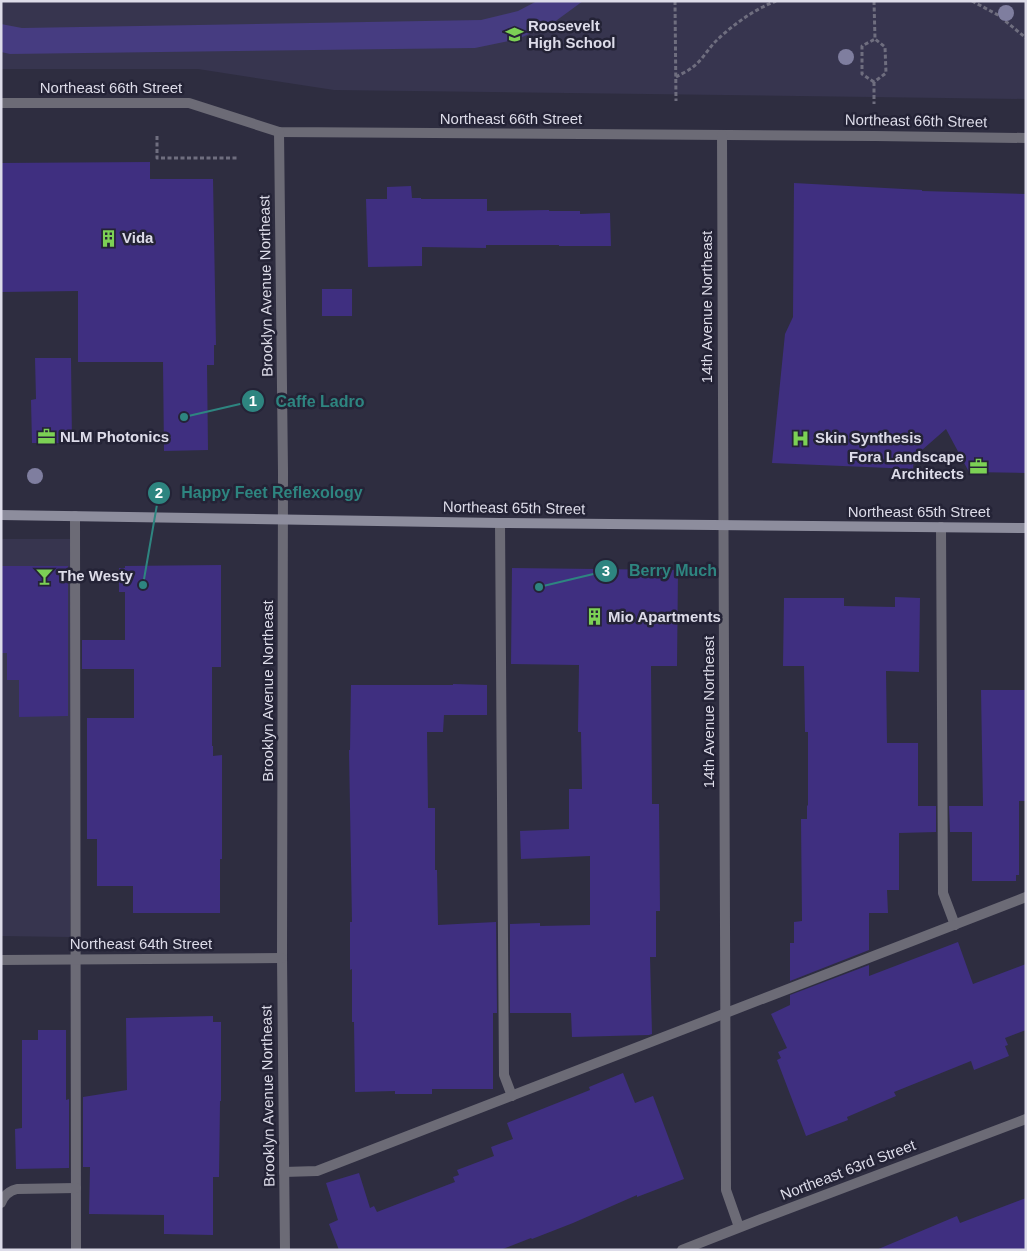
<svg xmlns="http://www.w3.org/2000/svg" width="1027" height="1251" viewBox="0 0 1027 1251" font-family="Arial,sans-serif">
<rect width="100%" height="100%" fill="#2e2d40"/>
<!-- built -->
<g fill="#37354f">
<polygon points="1,1 1026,1 1026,99 334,90 198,69 1,69"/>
<polygon points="1,539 71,539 70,937 1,936"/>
</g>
<!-- green -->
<polygon fill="#463c81" points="537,1 583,1 553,23 518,39 475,48 10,54 1,52 1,24 22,28 481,20 518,11"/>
<!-- building -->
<g fill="#3f2f80">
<polygon points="150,162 150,179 213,179 216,345 214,345 214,365 207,365 208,450 164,451 163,362 78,362 78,291 1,292 1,163"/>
<polygon points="794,183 922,190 922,191 1026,194 1026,473 969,472 946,429 914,457 913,469 772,463 785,334 793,317"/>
<polygon points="411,186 412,198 421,198 421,199 487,199 487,211 549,210 549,211 580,211 580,214 610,213 611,246 559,246 559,245 486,245 486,248 422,247 422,266 368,267 366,199 387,199 387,187"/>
<rect x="322" y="289" width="30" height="27"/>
<polygon points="35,358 71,358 72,443 32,443 31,400 36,399"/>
<polygon points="221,565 221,667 212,667 212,746 213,746 213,756 222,755 222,859 220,859 220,913 133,913 133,886 97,886 97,839 87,839 87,718 134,718 134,669 82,669 82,640 125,640 125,592 119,592 119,568 125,568 125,566"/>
<polygon points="1,566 68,566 68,716 19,717 19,680 7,680 7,653 1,653"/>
<polygon points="512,568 678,570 677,666 651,666 652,804 659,804 660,911 656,911 656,957 650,957 652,1034 649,1035 572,1037 571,1013 510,1013 510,924 540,923 540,926 590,925 590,856 521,859 520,831 569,829 569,789 582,789 581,732 578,732 579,665 511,664"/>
<polygon points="895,597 920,598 919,672 886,671 887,743 918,743 918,806 936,806 936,832 899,833 899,890 887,890 888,913 869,913 869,950 790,981 790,943 794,943 794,922 802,921 801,819 807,819 807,806 808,805 808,732 805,732 804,666 783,666 784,598 844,598 844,606 895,607"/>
<polygon points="453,684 487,685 487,715 444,715 443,732 427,732 428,808 435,808 435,870 437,870 438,925 496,922 497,1013 493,1013 493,1089 432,1089 432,1094 395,1094 395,1091 355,1092 354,1022 352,1022 352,969 350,970 350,922 352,922 349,750 350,750 351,685 453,685"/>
<polygon points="981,690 1026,690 1026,801 1019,801 1019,875 1016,875 1016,881 972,881 972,832 950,832 949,806 983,806"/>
<polygon points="958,942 973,984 1026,964 1026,1030 1005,1038 1008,1045 1005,1046 1009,1056 974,1070 971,1061 894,1092 896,1096 847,1117 848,1120 806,1136 777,1060 781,1058 778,1052 787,1048 771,1014 790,1005 790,995 869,965 869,976"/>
<polygon points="213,1016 213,1022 221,1022 221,1101 220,1101 219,1177 213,1177 213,1235 164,1234 164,1215 89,1214 90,1167 83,1167 83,1097 127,1090 126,1018"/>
<polygon points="38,1030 66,1030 66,1100 69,1099 69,1168 16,1169 15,1129 22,1128 22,1040 38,1040"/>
<polygon points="623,1073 635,1103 653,1096 684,1179 637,1197 637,1195 573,1223 532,1239 531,1238 500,1250 339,1250 329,1224 338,1220 326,1183 359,1173 370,1208 374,1206 377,1212 455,1182 453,1177 459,1175 457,1170 494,1156 491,1147 513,1139 507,1123 590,1090 589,1087"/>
<polygon points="1026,1198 1026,1250 876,1250 957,1216 960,1223"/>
</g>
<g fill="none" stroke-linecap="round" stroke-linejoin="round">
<!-- path -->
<g stroke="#6f6e7f" stroke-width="3" stroke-dasharray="4 2.5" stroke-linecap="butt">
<polyline points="675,1 676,101"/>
<polyline points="874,1 875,39 885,47 886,73 874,82"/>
<polyline points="972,1 998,15 1026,38"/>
<path d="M676,77C681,74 688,71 693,67C701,61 707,51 714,43C731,26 753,10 776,1"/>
<polyline points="874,82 862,74 862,46 875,39"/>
<polyline points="874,82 874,104"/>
<polyline points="157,136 157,158 238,158"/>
</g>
<!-- lane -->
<g stroke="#6c6b76" stroke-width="10">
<polyline points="75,516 76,1250"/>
<polyline points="500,523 504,1075 512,1096"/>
<polyline points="941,527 943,893 955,925"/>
<polyline points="284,1172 317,1171 1026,897"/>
<path d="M1,1203C4,1195 9,1191 17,1189L76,1188"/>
</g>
<!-- street -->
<g stroke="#6c6b76" stroke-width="10">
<polyline points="1,103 189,103 279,132 875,136 1026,138"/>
<polyline points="279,132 283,472 282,958 285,1250"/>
<polyline points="722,135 726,1190 739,1227"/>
<polyline points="1,960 282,958"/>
<polyline points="682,1250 761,1219 1026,1119"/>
</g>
<!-- secondary -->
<polyline stroke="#8d8d9d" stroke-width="10" points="1,515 500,523 1026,528"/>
</g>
<!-- trees -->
<g fill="#7f7e9f">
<circle cx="1006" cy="13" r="8"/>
<circle cx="846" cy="57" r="8"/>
<circle cx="35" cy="476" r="8"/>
</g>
<!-- icons -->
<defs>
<symbol id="school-bare" viewBox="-9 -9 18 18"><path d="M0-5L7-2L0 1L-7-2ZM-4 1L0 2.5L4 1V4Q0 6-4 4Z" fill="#7cd155" stroke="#242336" stroke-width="2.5" paint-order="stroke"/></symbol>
<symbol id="building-bare" viewBox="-9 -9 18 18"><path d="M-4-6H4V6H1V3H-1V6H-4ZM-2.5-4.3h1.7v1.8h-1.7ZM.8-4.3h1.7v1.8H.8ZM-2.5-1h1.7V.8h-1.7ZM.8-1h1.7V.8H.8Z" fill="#7cd155" stroke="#242336" stroke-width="2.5" paint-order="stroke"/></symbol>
<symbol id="office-bare" viewBox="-9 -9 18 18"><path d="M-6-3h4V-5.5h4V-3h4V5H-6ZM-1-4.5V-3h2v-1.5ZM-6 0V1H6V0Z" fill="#7cd155" stroke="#242336" stroke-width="2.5" paint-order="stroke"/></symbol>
<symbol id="hospital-bare" viewBox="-9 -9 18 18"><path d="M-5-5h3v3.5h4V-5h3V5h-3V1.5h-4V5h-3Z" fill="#7cd155" stroke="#242336" stroke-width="2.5" paint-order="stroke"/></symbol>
<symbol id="bar-bare" viewBox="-9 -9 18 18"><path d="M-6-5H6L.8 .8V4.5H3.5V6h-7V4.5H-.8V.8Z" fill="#7cd155" stroke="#242336" stroke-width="2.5" paint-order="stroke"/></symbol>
</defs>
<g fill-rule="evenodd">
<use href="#school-bare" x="502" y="22" width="25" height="25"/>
<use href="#building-bare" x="96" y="226" width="25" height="25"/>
<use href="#office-bare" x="34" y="424" width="25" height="25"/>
<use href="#hospital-bare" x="788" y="426" width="25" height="25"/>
<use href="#office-bare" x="966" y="454" width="25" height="25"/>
<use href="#bar-bare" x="32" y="564" width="25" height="25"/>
<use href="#building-bare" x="582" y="604" width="25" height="25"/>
</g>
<g text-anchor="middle" stroke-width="5" stroke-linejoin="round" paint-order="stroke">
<!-- poi labels -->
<g font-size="15" font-weight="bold" fill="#dddce9" stroke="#242336" text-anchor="start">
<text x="528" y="31">Roosevelt<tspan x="528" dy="17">High School</tspan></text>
<text x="122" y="243">Vida</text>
<text x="60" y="442">NLM Photonics</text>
<text x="815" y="443">Skin Synthesis</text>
<text x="964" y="462" text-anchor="end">Fora Landscape<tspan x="964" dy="17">Architects</tspan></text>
<text x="58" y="581">The Westy</text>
<text x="608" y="622">Mio Apartments</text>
</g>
<!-- street labels -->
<g font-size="15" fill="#dddce9" stroke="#242336">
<text x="111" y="93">Northeast 66th Street</text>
<text x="511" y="124">Northeast 66th Street</text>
<text transform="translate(916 121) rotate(1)" y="5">Northeast 66th Street</text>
<text transform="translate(266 286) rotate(-91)" y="5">Brooklyn Avenue Northeast</text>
<text transform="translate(707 307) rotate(-90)" y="5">14th Avenue Northeast</text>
<text transform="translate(514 508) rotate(1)" y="5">Northeast 65th Street</text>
<text x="919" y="517">Northeast 65th Street</text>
<text transform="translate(268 691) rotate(-90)" y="5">Brooklyn Avenue Northeast</text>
<text transform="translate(709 712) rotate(-90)" y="5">14th Avenue Northeast</text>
<text x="141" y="949">Northeast 64th Street</text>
<text transform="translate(268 1096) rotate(-91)" y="5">Brooklyn Avenue Northeast</text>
<text transform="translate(848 1170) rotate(-21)" y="5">Northeast 63rd Street</text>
</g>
</g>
<!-- callouts -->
<path fill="none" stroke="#2e8580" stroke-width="2" d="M184 417L253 401M143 585L159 493M539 587L606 571"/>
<g fill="#2e8580" stroke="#242336" stroke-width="2">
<circle cx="184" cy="417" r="5"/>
<circle cx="143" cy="585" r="5"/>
<circle cx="539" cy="587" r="5"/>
<circle cx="253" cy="401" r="12"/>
<circle cx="159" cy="493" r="12"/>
<circle cx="606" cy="571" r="12"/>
</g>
<g font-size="15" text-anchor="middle" font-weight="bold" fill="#fff">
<text x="253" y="406">1</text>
<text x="159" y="498">2</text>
<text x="606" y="576">3</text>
</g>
<g font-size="16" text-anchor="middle" font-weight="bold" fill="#2e8580" stroke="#242336" stroke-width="5" stroke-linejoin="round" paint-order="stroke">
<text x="320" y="407">Caffe Ladro</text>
<text x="272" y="498">Happy Feet Reflexology</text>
<text x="673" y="576">Berry Much</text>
</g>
<!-- border -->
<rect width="1027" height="1251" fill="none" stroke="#dddce9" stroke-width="5"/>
</svg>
